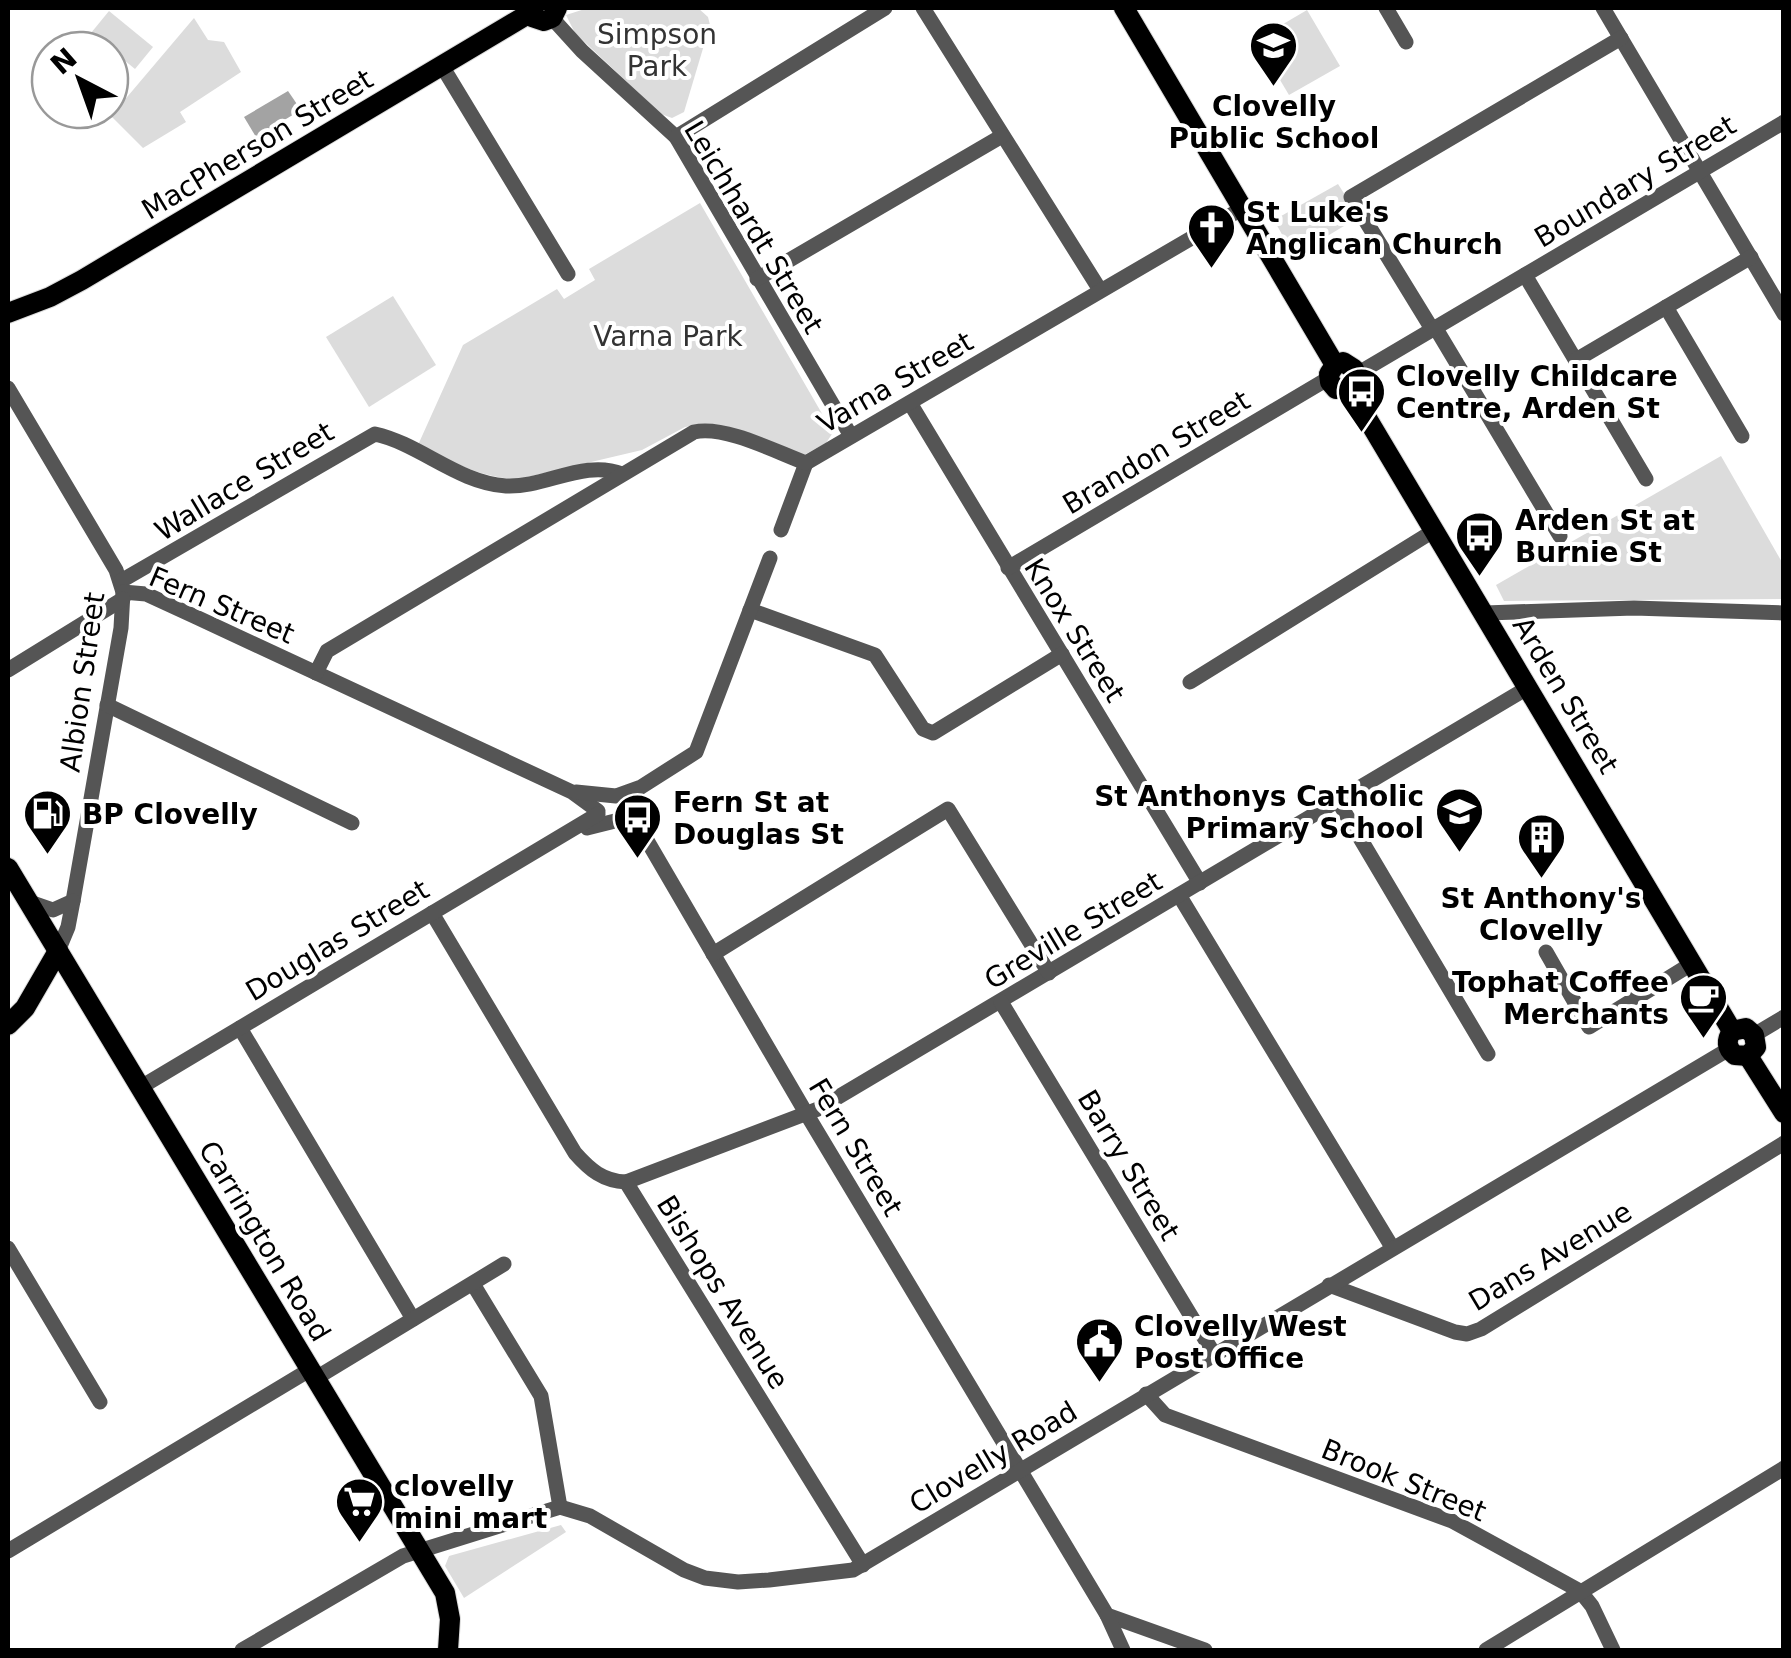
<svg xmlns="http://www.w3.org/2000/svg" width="1791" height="1658" viewBox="0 0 1791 1658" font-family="'DejaVu Sans',sans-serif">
<rect width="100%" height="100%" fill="#fff"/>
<!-- green -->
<g fill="#dcdcdc">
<polygon points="588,8 698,8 708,17 710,25 684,112 672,118 661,114 575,33 566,15"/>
<polygon points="1307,10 1340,66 1289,95 1256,40"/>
<polygon points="109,11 153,47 135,69 91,33"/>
<polygon points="194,18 208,40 224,42 241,72 180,112 186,122 143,148 111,116"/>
<polygon points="1338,184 1359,217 1294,256 1274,220"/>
<path d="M700,203L828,424L832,434L826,443L804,455L704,424L685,427L642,450L519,479C482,479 451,461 418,445L463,345L557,289L564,299L595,280L589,269Z"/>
<polygon points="393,296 436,365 369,407 326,337"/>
<polygon points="1721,456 1783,564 1783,599 1504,601 1496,585"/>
<polygon points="561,1525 566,1532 464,1598 445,1566 449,1556"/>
</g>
<!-- water -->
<polygon fill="#a3a3a3" points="288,91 301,110 256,137 244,117"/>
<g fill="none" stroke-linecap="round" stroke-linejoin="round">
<defs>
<g id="major">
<polyline points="528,8 532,17 544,21 552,18 557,8"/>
<polyline points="1124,8 1335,365"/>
<polyline points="8,313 50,297 82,280 530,13"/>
<polyline points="1335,365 1343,362 1354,369 1356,377 1349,388"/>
<polyline points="1335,365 1329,374 1330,382 1336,389 1349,388"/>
<polyline points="1349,388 1732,1031"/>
<polyline points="8,868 445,1593 450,1619 448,1650"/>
<polyline points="8,1025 25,1008 58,951"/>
<polyline points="1732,1031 1746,1028 1754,1035 1756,1047 1748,1056"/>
<path d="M1732,1031C1726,1040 1726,1048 1735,1055L1748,1056"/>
<polyline points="1748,1056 1784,1113"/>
</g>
</defs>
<!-- major casing -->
<use href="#major" stroke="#dbdbdb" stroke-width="22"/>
<!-- minor -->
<g stroke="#555" stroke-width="15">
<polyline points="923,8 1100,290"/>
<polyline points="1386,8 1406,42"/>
<polyline points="1603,8 1784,314"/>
<polyline points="552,18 582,51 676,137 851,436"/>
<polyline points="442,66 568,274"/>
<polyline points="676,137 885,8"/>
<polyline points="1525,275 1646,479"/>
<polyline points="757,279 1002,136"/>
<polyline points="1666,307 1742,436"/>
<polyline points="1435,327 1560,536"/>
<polyline points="1432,329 1351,197 1621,38"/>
<polyline points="1576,360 1751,257"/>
<polyline points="1357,374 1784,122"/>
<polyline points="8,388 116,570 123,592 121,628 73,901 68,927 58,951"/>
<polyline points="910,403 1200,883"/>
<polyline points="806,463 1243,208"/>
<polyline points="781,530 806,463"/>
<polyline points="1008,568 1329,378"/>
<path d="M121,581L375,434C420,444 458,483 506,486C545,488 584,459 622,474"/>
<polyline points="123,592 146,594 196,617 572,792 598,811"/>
<polyline points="750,610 875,655 923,729 933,733 1062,654"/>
<polyline points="1485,613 1634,608 1784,613"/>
<polyline points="8,670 123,599"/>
<path d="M316,673L327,651L694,432C725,425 776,452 806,463"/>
<polyline points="1190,682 1435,530"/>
<polyline points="107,705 352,823"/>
<polyline points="576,792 616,796 641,787 696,752 770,558"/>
<polyline points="1338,801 1488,1054"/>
<polyline points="625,808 638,825 806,1113 1107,1615 1205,1650"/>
<polyline points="587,828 619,820"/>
<polyline points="1179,895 1392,1247"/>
<polyline points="27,901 53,910 73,901"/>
<path d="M432,913L575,1153C590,1170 603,1181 626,1182L818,1109L1529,687"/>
<polyline points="1546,952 1589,1027 1693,963"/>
<polyline points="713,954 948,809 1049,973"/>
<polyline points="1001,1002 1214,1354"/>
<polyline points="240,1028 413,1319"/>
<polyline points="1754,1035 1784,1017"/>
<polyline points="141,1087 598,814"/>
<polyline points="626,1182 863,1565"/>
<polyline points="8,1248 100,1402"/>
<polyline points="473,1284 541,1396 560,1507"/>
<polyline points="1329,1285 1455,1332 1467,1334 1481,1329 1784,1143"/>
<polyline points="316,1378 504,1264"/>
<polyline points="1146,1394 1165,1415 1452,1521 1580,1591 1592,1606 1613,1650"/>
<polyline points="8,1551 311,1369"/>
<polyline points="1107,1615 1123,1650"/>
<polyline points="242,1650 403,1556 560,1507 590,1516 684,1570 705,1578 738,1582 769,1580 853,1570 1729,1049"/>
<polyline points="1486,1650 1784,1468"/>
</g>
<!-- major -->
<use href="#major" stroke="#000" stroke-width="20"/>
</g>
<!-- icons -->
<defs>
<symbol id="school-pin" viewBox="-11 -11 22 30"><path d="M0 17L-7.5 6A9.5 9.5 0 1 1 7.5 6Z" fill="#000" stroke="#fff"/><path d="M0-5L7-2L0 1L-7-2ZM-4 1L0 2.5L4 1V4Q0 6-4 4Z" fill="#fff"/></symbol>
<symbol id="church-pin" viewBox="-11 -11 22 30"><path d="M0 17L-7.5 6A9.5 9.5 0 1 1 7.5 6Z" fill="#000" stroke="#fff"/><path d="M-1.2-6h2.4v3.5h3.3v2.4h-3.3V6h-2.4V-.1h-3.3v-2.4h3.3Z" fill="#fff"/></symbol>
<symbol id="bus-pin" viewBox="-11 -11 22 30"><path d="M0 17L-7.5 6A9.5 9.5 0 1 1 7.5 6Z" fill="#000" stroke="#fff"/><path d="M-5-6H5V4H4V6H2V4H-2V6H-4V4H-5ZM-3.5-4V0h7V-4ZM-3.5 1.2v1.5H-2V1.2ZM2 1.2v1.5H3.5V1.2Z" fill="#fff"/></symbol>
<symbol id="fuel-pin" viewBox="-11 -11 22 30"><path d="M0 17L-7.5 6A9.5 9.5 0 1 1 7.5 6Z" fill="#000" stroke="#fff"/><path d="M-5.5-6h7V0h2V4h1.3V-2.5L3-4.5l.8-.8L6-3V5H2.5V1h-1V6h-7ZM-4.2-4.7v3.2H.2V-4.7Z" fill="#fff"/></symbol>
<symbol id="building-pin" viewBox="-11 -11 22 30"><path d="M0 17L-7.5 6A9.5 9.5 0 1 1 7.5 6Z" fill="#000" stroke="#fff"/><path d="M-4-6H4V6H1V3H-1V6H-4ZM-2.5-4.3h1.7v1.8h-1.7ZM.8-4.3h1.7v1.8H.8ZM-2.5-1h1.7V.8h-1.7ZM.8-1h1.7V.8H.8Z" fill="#fff"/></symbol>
<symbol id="cafe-pin" viewBox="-11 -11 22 30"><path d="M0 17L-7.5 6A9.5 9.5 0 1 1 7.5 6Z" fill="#000" stroke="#fff"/><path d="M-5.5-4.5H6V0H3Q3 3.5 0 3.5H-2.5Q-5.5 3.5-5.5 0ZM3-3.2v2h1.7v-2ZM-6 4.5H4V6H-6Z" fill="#fff"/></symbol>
<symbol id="civic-pin" viewBox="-11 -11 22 30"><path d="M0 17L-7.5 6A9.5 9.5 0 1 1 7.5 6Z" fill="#000" stroke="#fff"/><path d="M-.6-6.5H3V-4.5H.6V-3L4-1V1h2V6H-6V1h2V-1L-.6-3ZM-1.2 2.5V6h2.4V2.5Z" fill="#fff"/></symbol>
<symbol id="supermarket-pin" viewBox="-11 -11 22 30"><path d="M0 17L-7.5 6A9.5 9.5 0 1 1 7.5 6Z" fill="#000" stroke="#fff"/><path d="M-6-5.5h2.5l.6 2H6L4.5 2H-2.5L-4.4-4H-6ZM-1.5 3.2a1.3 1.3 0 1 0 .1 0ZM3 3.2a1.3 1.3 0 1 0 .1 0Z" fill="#fff"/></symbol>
</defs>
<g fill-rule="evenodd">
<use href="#school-pin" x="1246" y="18" width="55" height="75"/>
<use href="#church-pin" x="1184" y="200" width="55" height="75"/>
<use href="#bus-pin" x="1334" y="364" width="55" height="75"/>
<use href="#bus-pin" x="1452" y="508" width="55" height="75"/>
<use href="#school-pin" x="1432" y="784" width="55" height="75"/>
<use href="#fuel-pin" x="20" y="786" width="55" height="75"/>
<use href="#bus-pin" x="610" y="790" width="55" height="75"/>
<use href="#building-pin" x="1514" y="810" width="55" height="75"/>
<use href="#cafe-pin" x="1676" y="970" width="55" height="75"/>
<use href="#civic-pin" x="1072" y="1314" width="55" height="75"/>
<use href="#supermarket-pin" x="332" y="1474" width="55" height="75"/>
</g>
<g text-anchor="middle" stroke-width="8" stroke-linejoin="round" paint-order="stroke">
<!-- park labels -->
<g font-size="28" fill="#333" stroke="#fff">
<text x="657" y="44">Simpson<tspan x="657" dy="32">Park</tspan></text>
<text x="668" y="346">Varna Park</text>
</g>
<!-- poi labels -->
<g font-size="28" font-weight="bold" fill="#000" stroke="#fff" text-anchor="start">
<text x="1274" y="116" text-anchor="middle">Clovelly<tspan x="1274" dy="32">Public School</tspan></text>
<text x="1246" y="222">St Luke's<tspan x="1246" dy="32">Anglican Church</tspan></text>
<text x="1396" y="386">Clovelly Childcare<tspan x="1396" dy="32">Centre, Arden St</tspan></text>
<text x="1515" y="530">Arden St at<tspan x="1515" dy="32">Burnie St</tspan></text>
<text x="1424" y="806" text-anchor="end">St Anthonys Catholic<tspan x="1424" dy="32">Primary School</tspan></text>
<text x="673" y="812">Fern St at<tspan x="673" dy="32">Douglas St</tspan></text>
<text x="82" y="824">BP Clovelly</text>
<text x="1541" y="908" text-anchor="middle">St Anthony's<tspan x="1541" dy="32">Clovelly</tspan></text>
<text x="1669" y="992" text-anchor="end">Tophat Coffee<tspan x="1669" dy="32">Merchants</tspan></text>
<text x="1134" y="1336">Clovelly West<tspan x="1134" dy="32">Post Office</tspan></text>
<text x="394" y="1496">clovelly<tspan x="394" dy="32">mini mart</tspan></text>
</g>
<!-- street labels -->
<g font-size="28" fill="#000" stroke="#fff">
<text transform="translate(257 144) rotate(-31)" y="10">MacPherson Street</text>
<text transform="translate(1635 181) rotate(-31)" y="10">Boundary Street</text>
<text transform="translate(754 227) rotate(59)" y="10">Leichhardt Street</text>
<text transform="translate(895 382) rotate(-30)" y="10">Varna Street</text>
<text transform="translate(1156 452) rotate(-31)" y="10">Brandon Street</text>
<text transform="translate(244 481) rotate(-31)" y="10">Wallace Street</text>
<text transform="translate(222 605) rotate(23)" y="10">Fern Street</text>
<text transform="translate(1075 630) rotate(58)" y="10">Knox Street</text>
<text transform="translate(82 682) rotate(-82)" y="10">Albion Street</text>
<text transform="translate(1566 695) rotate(59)" y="10">Arden Street</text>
<text transform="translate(1073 930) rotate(-31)" y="10">Greville Street</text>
<text transform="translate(337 940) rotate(-31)" y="10">Douglas Street</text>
<text transform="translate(856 1147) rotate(59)" y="10">Fern Street</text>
<text transform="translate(1129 1165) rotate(59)" y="10">Barry Street</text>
<text transform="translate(265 1241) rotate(59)" y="10">Carrington Road</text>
<text transform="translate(1550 1256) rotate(-31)" y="10">Dans Avenue</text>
<text transform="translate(723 1292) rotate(58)" y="10">Bishops Avenue</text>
<text transform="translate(993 1457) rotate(-31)" y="10">Clovelly Road</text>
<text transform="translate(1404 1480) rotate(22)" y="10">Brook Street</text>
</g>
</g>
<!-- border -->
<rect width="1791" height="1658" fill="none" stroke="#000000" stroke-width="20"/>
<!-- north arrow -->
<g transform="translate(80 80) rotate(319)"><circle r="48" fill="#ffffff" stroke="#999999" stroke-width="2.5"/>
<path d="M0-8L18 38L0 25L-18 38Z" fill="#000000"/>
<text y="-15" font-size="28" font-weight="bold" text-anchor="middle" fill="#000000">N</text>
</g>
</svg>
